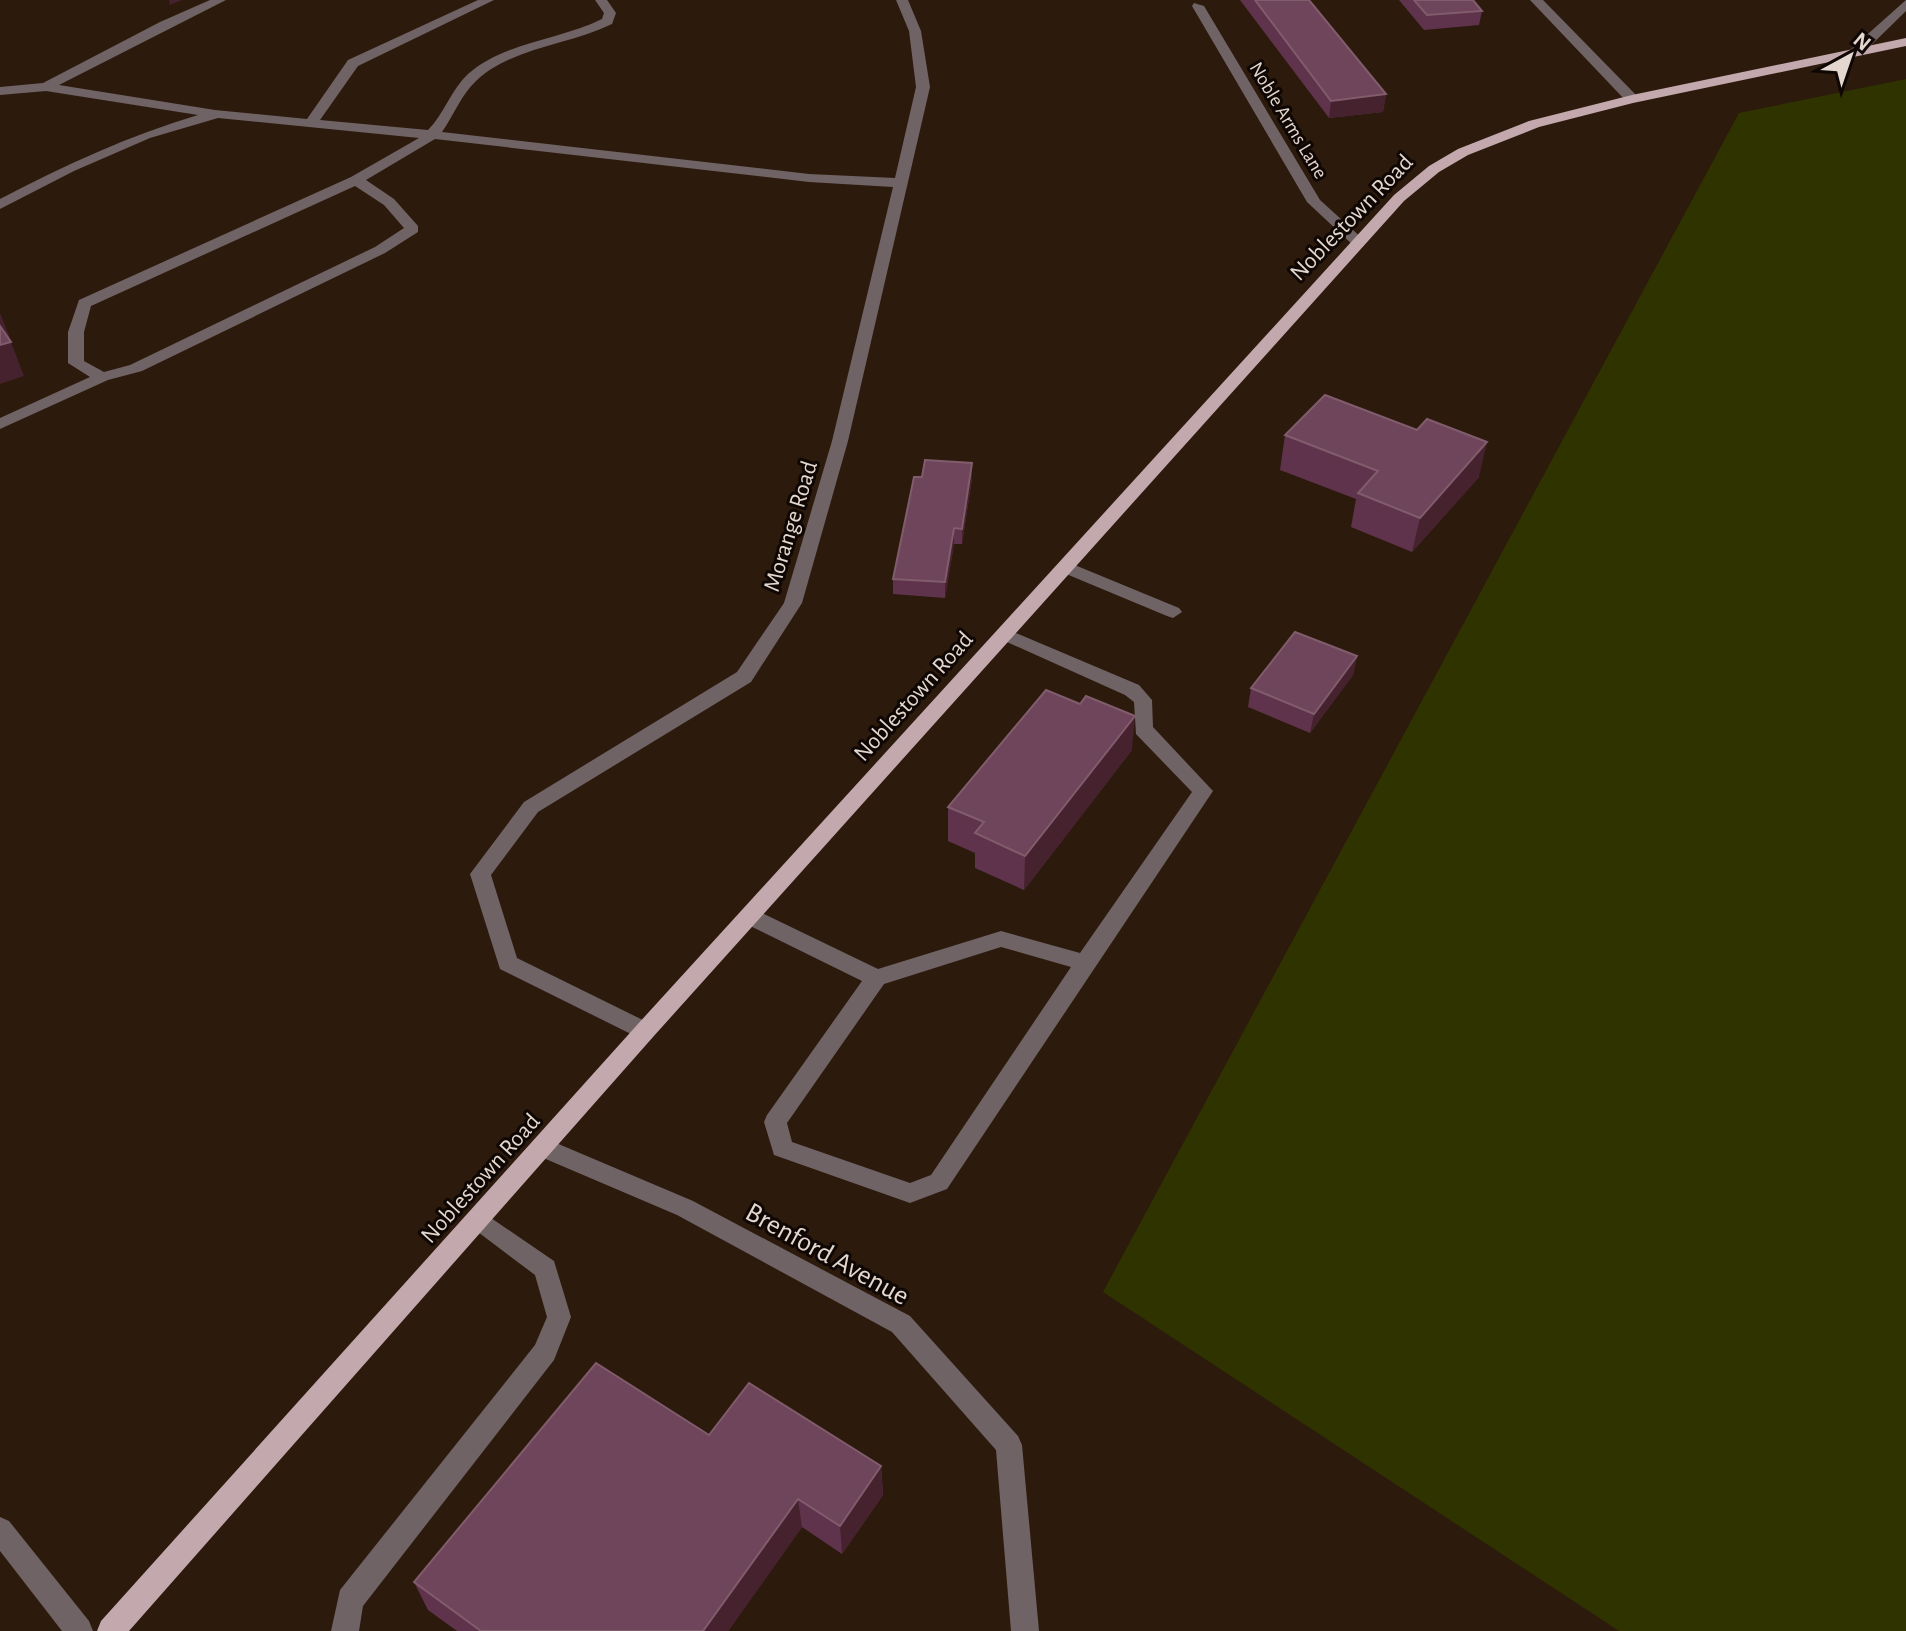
<svg xmlns="http://www.w3.org/2000/svg" width="1906" height="1631" viewBox="0 0 1906 1631" font-family="'Alegreya Sans',sans-serif">
<rect width="100%" height="100%" fill="#2c1a0d"/>
<!-- green -->
<polygon fill="#2f3300" points="1906,79 1906,1631 1619,1631 1103,1292 1739,113"/>
<g fill="none" stroke-linecap="round" stroke-linejoin="round">
<!-- minor -->
<g fill="#706365" fill-rule="evenodd">
<path d="M210,0H226L59,85L215,110L307,119L348,60L478,0H494L358,66L320,120L428,130C444,114 451,90 468,74C504,42 560,40 602,19L604,13L595,0H607L616,13L612,24C570,45 512,47 476,81C461,95 454,115 442,132L809,174L895,178L916,87L909,31L896,0H908L921,31L930,87L848,441L802,603L751,682L538,812L491,875L517,958L653,1025L656,1031L653,1037L645,1040L637,1037L500,969L470,874L524,802L737,672L784,603L832,441L893,187L809,182L435,139L366,180L394,199L418,226V232L385,253L142,371L108,380L0,429V418L90,377L68,363V332L79,300L351,177L419,138L218,118L150,138L74,171L0,209V199C65,165 128,136 198,115L46,91L0,95V87L43,83L160,22ZM355,186L384,205L404,228L375,247L130,365L104,372L84,361V332L91,306Z"/>
<polygon points="1530,0 1543,0 1637,96 1637,102 1627,102"/>
<polygon points="1906,0 1906,11 1861,55 1851,55 1851,49"/>
<polygon points="1194,3 1204,6 1320,200 1364,240 1364,246 1354,246 1307,202 1192,6"/>
<polygon points="1065,561 1179,608 1182,612 1173,618 1167,616 1059,571 1056,567 1059,563"/>
<path d="M1004,628L1139,685L1152,700L1153,727L1213,791L947,1189L910,1203L774,1155L764,1122L767,1115L862,981L742,922L739,916L742,910H756L878,969L1001,931L1080,953L1192,792L1136,734L1134,702L1125,695L998,638L995,634L998,630ZM1001,947L1071,967L931,1175L910,1183L792,1142L787,1123L884,984Z"/>
<polygon points="542,1137 693,1201 910,1316 1018,1436 1022,1445 1039,1631 1011,1631 996,1450 892,1332 677,1215 534,1154 530,1147 534,1140"/>
<polygon points="478,1209 554,1261 571,1317 554,1360 363,1606 359,1631 331,1631 340,1590 535,1345 547,1317 535,1275 470,1226 466,1219 470,1212"/>
<polygon points="0,1517 9,1521 89,1621 93,1631 62,1631 0,1551"/>
</g>
<!-- major -->
<polygon fill="#c3a9ad" fill-rule="evenodd" points="1906,38 1906,46 1633,103 1539,127 1468,155 1439,172 1404,201 653,1037 129,1631 97,1631 101,1621 637,1025 1394,195 1429,166 1458,149 1529,121 1632,95"/>
</g>
<!-- wall -->
<g fill="#60334c">
<polygon points="1240,0 1309,0 1386,94 1383,112 1329,118"/>
<polygon points="1399,0 1473,0 1482,11 1479,25 1424,30"/>
<polygon points="1285,435 1479,477 1412,552 1351,527 1356,499 1280,470"/>
<polygon points="972,479 962,544 954,544 945,598 893,594 893,579"/>
<polygon points="1357,656 1353,675 1310,733 1248,707 1251,688"/>
<polygon points="1132,750 1024,890 975,868 975,853 948,841 948,807"/>
<polygon points="709,1435 881,1466 883,1495 842,1554 802,1527 728,1631 457,1631 428,1610 414,1582"/>
</g>
<!-- shaded-wall -->
<g fill="#45222d">
<polygon points="169,0 182,0 170,5"/>
<polygon points="1386,94 1383,112 1329,118 1331,101"/>
<polygon points="0,313 10,338 1,342 0,339"/>
<polygon points="11,342 24,376 0,384 0,345"/>
<polygon points="1487,442 1479,477 1412,552 1420,518"/>
<polygon points="972,463 972,479 962,544 962,529"/>
<polygon points="954,528 954,544 945,598 945,582"/>
<polygon points="1357,656 1353,675 1310,733 1314,714"/>
<polygon points="1135,716 1132,750 1024,890 1025,856"/>
<polygon points="881,1466 883,1495 842,1554 840,1526"/>
<polygon points="798,1499 802,1527 728,1631 703,1631"/>
</g>
<!-- building -->
<g fill="#6e455a" stroke="#815c6c" stroke-width="2">
<polygon points="1255,0 1309,0 1386,94 1331,101"/>
<polygon points="1414,0 1473,0 1482,11 1427,15"/>
<polygon points="0,326 11,342 0,345"/>
<polygon points="1325,395 1417,430 1427,419 1487,442 1420,518 1358,493 1378,471 1285,435"/>
<polygon points="925,460 972,463 962,529 954,528 945,582 893,579 914,477 922,477"/>
<polygon points="1295,632 1357,656 1314,714 1251,688"/>
<polygon points="1046,690 1080,704 1086,696 1135,716 1025,856 975,833 984,822 948,807"/>
<polygon points="596,1363 709,1435 749,1383 881,1466 840,1526 798,1499 703,1631 481,1631 414,1582"/>
</g>
<g text-anchor="middle" stroke-width="6" stroke-linejoin="round" paint-order="stroke">
<!-- far-street labels -->
<g font-size="20" fill="#e4d7cf" stroke="#0f0703">
<text transform="translate(1289 120) rotate(59)" y="7">Noble Arms Lane</text>
</g>
<!-- street labels -->
<g font-size="24" fill="#e4d7cf" stroke="#0f0703">
<text transform="translate(1351 217) rotate(-46)" y="8">Noblestown Road</text>
<text transform="translate(790 526) rotate(-73)" y="8">Morange Road</text>
<text transform="translate(913 696) rotate(-48)" y="8">Noblestown Road</text>
<text transform="translate(480 1178) rotate(-48)" y="8">Noblestown Road</text>
</g>
<!-- near-street labels -->
<g font-size="28" fill="#e4d7cf" stroke="#0f0703">
<text transform="translate(828 1253) rotate(29)" y="10">Brenford Avenue</text>
</g>
</g>
<!-- north arrow -->
<g transform="translate(1850 56) rotate(40)" stroke="#0f0703" stroke-width="6" paint-order="stroke">
<path d="M0-6L14 30L0 20L-14 30Z" fill="#e4d7cf"/>
<text y="-12" font-size="22" font-weight="bold" text-anchor="middle" fill="#e4d7cf">N</text>
</g>
</svg>
